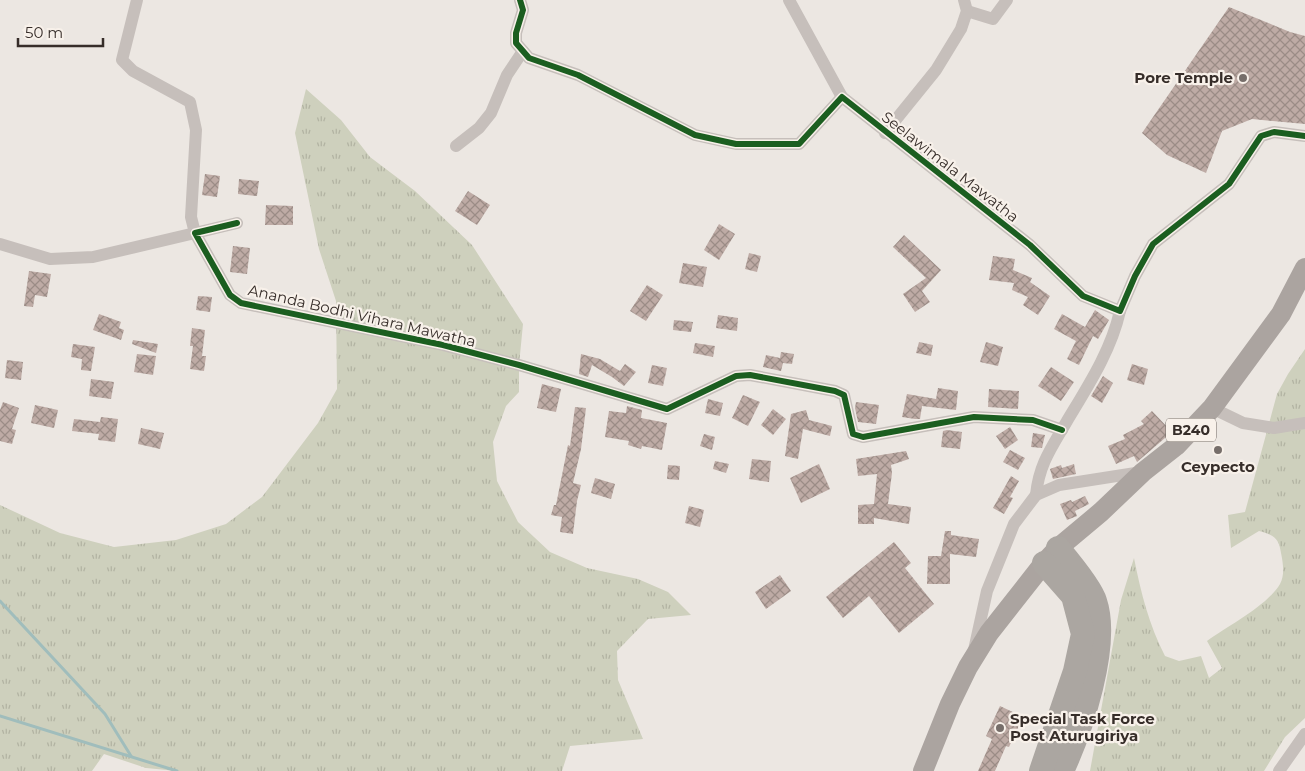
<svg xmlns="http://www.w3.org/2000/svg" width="1305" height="771" viewBox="0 0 1305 771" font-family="Montserrat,sans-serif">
<defs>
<pattern id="grass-tufts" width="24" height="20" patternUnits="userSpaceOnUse" patternTransform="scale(1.25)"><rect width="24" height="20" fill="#ced0bd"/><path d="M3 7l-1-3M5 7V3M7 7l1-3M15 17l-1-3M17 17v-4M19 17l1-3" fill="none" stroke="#b2b3a2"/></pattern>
<pattern id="building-cross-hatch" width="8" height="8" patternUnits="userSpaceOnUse" patternTransform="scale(1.25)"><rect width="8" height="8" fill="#beaba5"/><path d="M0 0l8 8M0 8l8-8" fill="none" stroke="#9b8c86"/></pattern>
</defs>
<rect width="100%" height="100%" fill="#ece7e2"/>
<!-- grass -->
<g fill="url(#grass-tufts)">
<polygon points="306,89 341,120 370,157 415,191 472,245 523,324 519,365 519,392 506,406 493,442 497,481 518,522 550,552 587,568 638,579 668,592 691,615 648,619 617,651 618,680 643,739 570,746 562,771 177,771 146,768 104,754 92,771 0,771 0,505 60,533 114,547 176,540 226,524 262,497 318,423 337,389 336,301 319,249 295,133"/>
<path d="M1305,349V718L1285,737L1264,771H1090L1121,600L1134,558C1141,593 1149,625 1165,656L1179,661L1201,656L1209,678L1222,668L1207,641C1228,626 1267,606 1280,584C1285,575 1283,563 1281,553C1279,538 1274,535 1259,531L1231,548L1228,515L1245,512L1277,394L1288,374Z"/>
</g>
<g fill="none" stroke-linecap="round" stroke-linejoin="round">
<!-- stream -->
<g stroke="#a0bdbc" stroke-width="3">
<polyline points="0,601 105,714 131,756"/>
<polyline points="0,716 177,771"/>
</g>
</g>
<!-- building -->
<g fill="url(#building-cross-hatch)">
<polygon points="1229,7 1290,32 1305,36 1305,124 1252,119 1222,131 1206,173 1167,155 1142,133"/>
<polygon points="205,174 220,176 217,197 202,195"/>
<polygon points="239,179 259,181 257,196 238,194"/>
<polygon points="468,191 490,205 477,225 455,211"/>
<polygon points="266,205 293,206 293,225 265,225"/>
<polygon points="719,224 735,234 719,260 704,250"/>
<polygon points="904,235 941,270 922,291 930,302 915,312 903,294 926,278 893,247"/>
<polygon points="233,246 250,248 247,274 230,272"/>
<polygon points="749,253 761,256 757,272 745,269"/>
<polygon points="993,256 1015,259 1013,270 1032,278 1030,282 1050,296 1038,315 1023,305 1028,297 1012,290 1014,283 989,280"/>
<polygon points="683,263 707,267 703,287 679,283"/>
<polygon points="29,271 51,274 47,297 35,295 33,307 24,306"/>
<polygon points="647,285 663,295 646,321 630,311"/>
<polygon points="198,296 212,297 210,312 196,310"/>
<polygon points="1095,310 1109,320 1098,339 1093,336 1079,365 1067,359 1076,341 1054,329 1062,314 1085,327"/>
<polygon points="99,314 121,322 119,328 124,330 121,340 93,330"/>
<polygon points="718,315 738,318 737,331 716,328"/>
<polygon points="674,320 693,322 691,332 673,330"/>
<polygon points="192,328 205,330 202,356 206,356 204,371 190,369 193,346 190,346"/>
<polygon points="133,340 158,344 156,353 132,344"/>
<polygon points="919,342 933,345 931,356 916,353"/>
<polygon points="986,342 1003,347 998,366 980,362"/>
<polygon points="695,343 715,346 713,357 693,353"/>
<polygon points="73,344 95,347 91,371 81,370 82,359 71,357"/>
<polygon points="781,352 794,354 792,364 783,363 781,371 763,367 766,355 780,358"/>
<polygon points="137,354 156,356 153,375 134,372"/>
<polygon points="581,354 600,359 620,371 625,364 636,372 624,386 612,377 592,365 588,377 579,374"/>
<polygon points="7,360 23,362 21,380 5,378"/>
<polygon points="1132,364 1148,369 1144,385 1127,380"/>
<polygon points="652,365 667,368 663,386 648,383"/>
<polygon points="1051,367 1074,382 1061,401 1038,386"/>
<polygon points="1103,376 1113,383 1102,403 1091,396"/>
<polygon points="91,379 114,382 111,399 89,396"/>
<polygon points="542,384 561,389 556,412 537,408"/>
<polygon points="938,388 958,391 956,410 922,406 920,419 915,419 902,417 907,394 936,399"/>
<polygon points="989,389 1019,391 1018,409 988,407"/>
<polygon points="743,395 760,402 748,426 732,418"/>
<polygon points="708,399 723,403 720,416 705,413"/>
<polygon points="3,402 19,408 12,429 16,430 12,444 0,441 0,410"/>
<polygon points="856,402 879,405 876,424 858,422 855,408"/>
<polygon points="35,405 58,410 54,428 31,423"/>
<polygon points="627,406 642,410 641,418 667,423 662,450 642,446 641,449 628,445 629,441 605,437 609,411 626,413"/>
<polygon points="575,407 586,408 581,449 573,483 581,485 577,501 573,534 560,532 562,517 551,515 554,505 556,505 568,445 570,446"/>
<polygon points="773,409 786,419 773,435 761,425"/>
<polygon points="806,410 809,420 832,426 830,436 803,429 798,459 785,456 791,414"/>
<polygon points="1152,411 1172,432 1137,462 1134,456 1116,464 1108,446 1125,439 1123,435 1144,424 1141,421"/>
<polygon points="101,417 118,419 115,442 98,440 99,434 72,431 74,419 100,422"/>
<polygon points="1010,427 1018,440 1005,449 996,436"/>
<polygon points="141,428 164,433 160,449 138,444"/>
<polygon points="947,430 962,432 960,449 941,447 943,431"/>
<polygon points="1033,433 1045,435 1042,448 1031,447"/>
<polygon points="704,434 715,437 712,450 700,446"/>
<polygon points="1010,450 1025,458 1018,470 1003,462"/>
<polygon points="906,451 909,459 891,465 892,473 888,504 911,507 909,524 874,518 874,524 858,524 858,505 874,504 877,474 858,476 856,459"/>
<polygon points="752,459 771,461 769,482 749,479"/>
<polygon points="715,461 729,464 726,473 713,469"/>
<polygon points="819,464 830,489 801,503 790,478"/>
<polygon points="1074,464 1076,474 1053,479 1050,469 1061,465 1062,468"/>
<polygon points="668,465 680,466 679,480 667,479"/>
<polygon points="1011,476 1019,481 1010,497 1013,498 1004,514 993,508"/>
<polygon points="595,478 615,484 611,499 591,493"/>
<polygon points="1085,496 1089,504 1075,511 1077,516 1067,520 1060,504 1071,500 1072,502"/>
<polygon points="689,506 704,510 700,527 685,523"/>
<polygon points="945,531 951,531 951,535 979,539 976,557 950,554 950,584 927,584 928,556 941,556"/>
<polygon points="894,542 911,563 905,568 934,604 899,633 869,596 843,618 826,597"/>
<polygon points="780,575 791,591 766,609 755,592"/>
<polygon points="1000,706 1023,717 1009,747 1006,746 995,771 978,771 992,739 986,736"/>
</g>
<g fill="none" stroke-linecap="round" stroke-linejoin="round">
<!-- minor -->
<g stroke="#c6bfbb" stroke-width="12">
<polyline points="520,0 523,10 516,33 516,43 529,58 578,75 695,135 736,144 799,144 842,97 1030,245 1083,296 1120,311 1135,276 1153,244 1229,184 1261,136 1274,132 1305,136"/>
<polyline points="789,0 842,97"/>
<polyline points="967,11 993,19 1007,0"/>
<polyline points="885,133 936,70 961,29 967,11 964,0"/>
<polyline points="456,146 479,128 491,113 507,75 523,51"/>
<polyline points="237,223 195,233 230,295 241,303 443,345 519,365 667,409 736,376 750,375 835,391 844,395 853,434 863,437 974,417 1033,420 1062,430"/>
<polyline points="0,244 50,259 93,257 195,233 191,217 196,130 190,102 133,71 122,60 137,0"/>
<polyline points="1212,408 1243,423 1274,428 1305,423"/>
<path d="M1036,495C1039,464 1052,447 1067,421C1088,386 1111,351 1120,311"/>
<polyline points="974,650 987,591 1014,524 1036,495 1059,485 1142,472"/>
<polyline points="1279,771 1305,734"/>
</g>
<!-- primary -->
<polyline stroke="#aba4a0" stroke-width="20" points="923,771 950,704 968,667 989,633 1044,563 1058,548 1101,512 1143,472 1176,446 1212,408 1281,314 1305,268"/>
<!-- motorway -->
<g stroke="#aba6a1" stroke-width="24">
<path d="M1058,548C1068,560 1091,587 1095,601C1110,645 1081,730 1062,771"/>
<polyline points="1041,771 1075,671 1083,634 1073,596 1044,563"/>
</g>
<defs>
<g id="cycleway">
<polyline points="520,0 523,10 516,33 516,43 529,58 578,75 695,135 736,144 799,144 842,97 1030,245 1083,296 1120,311 1135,276 1153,244 1229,184 1261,136 1274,132 1305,136"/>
<polyline points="237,223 195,233 230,295 241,303 443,345 519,365 667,409 736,376 750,375 835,391 844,395 853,434 863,437 974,417 1033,420 1062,430"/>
</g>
</defs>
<!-- cycleway casing -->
<use href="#cycleway" stroke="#f8f1ea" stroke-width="9"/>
<!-- cycleway -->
<use href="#cycleway" stroke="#1b5e20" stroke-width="6"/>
</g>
<!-- markers -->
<g fill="#766e6a" stroke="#f8f1ea" stroke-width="2">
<circle cx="1243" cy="78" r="5"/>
<circle cx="1218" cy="450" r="5"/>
<circle cx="1000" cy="728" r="5"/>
</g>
<g text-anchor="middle" stroke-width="4.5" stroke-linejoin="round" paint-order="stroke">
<!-- shield labels -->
<rect fill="#f8f1ea" stroke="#706863" stroke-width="1" x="1166" y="418.5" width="50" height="23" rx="4"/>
<g font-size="14" font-weight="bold" fill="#362d29">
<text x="1191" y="435">B240</text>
</g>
<!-- poi labels -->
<g font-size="15" font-weight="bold" fill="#362d29" stroke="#f8f1ea" text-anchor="end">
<text x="1233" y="83">Pore Temple</text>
<text x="1218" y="472" text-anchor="middle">Ceypecto</text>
<text x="1010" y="724" text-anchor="start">Special Task Force<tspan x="1010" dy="17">Post Aturugiriya</tspan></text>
</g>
<!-- street labels -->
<g font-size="15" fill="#362d29" stroke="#f8f1ea">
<text transform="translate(950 167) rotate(38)" y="5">Seelawimala Mawatha</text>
<text transform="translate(362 316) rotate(13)" y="5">Ananda Bodhi Vihara Mawatha</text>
</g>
</g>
<!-- scale -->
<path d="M18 38v8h85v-8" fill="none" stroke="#362d29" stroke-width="2.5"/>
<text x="25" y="38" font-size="15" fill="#362d29" stroke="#f8f1ea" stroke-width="4" paint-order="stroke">50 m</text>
</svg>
